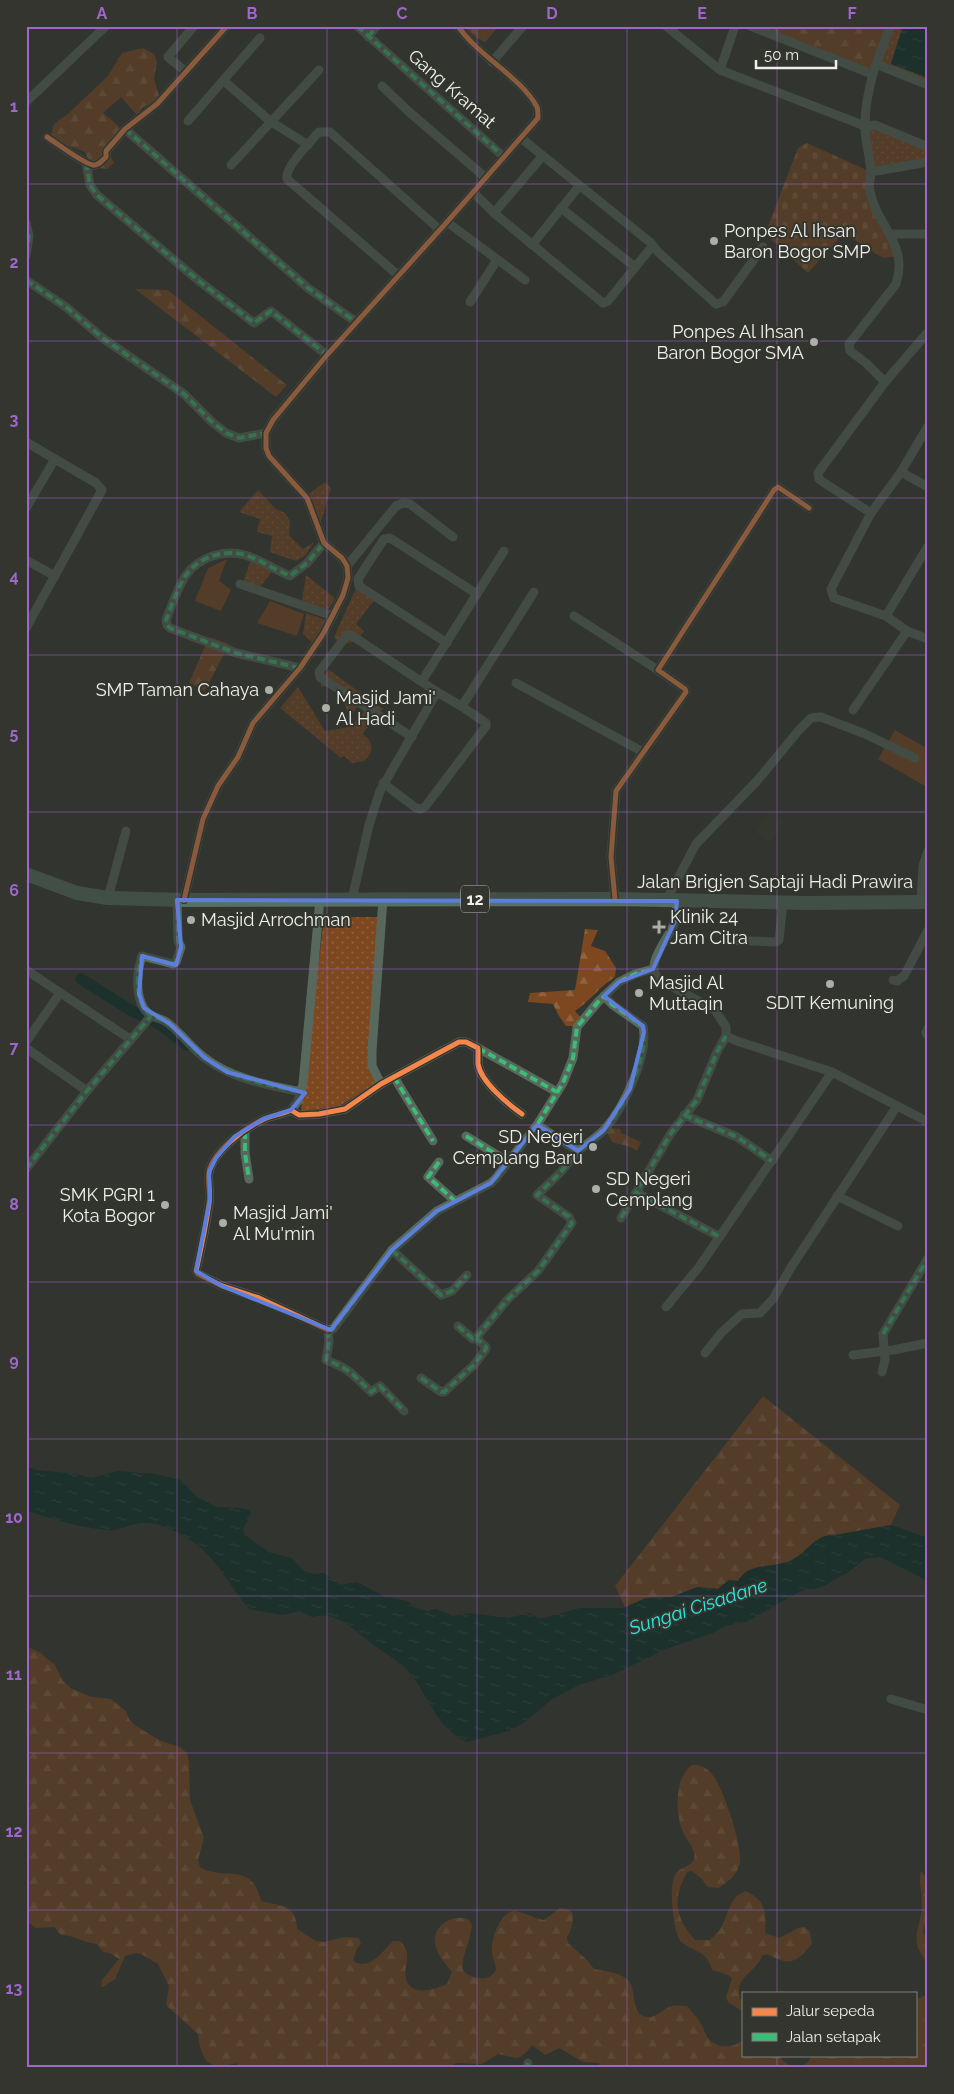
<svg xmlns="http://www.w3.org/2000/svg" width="954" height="2094" viewBox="0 0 954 2094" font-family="Raleway,sans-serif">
<defs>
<pattern id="grass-dots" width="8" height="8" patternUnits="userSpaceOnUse" patternTransform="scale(1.25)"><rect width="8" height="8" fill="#7d471f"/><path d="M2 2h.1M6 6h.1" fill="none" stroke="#906240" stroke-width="1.8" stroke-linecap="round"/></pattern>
<pattern id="forest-firs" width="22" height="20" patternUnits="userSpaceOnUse" patternTransform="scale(1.25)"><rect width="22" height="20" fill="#7d471f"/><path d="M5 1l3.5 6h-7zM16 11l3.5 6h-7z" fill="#906240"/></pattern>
<pattern id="cemetery-stones" width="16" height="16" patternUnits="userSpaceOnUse" patternTransform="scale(1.25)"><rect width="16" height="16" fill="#7d471f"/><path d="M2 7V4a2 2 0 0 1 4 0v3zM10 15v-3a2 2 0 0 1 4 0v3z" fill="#906240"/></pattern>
<pattern id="water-ripples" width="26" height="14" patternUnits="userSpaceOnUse" patternTransform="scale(1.25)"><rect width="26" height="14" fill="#042a28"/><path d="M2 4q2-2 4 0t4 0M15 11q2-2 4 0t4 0" fill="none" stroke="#294947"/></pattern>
</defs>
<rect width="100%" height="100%" fill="#32342f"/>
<!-- built -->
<polygon fill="#363b2e" points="768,812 784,820 771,843 756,833"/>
<!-- grass -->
<g fill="url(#grass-dots)">
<polygon points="891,26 903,26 891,64 928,78 928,85 876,64"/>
<polygon points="865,126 928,147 928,162 871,172"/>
<polygon points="325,482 331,488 321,522 309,494"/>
<polygon points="258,490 276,509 285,513 290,521 289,535 303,549 314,542 305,556 296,561 270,552 272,536 257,532 260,519 239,512"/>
<polygon points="252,557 275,568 259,588 243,582"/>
<polygon points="306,575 335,598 328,610 302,601"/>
<polygon points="359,582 378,595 356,624 364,631 356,641 340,645 334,637"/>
<polygon points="306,613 328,621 313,643 303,634"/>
<path d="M329,670L383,709L362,734C374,741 375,752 364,761L352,763L344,756L341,758L280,708L298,687L325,731L350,727L364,712L358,705L350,718L339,689L331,686L321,687V677Z"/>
<polygon points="324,917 379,917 368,1065 377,1082 338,1107 301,1111"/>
</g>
<!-- forest -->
<g fill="url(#forest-firs)">
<polygon points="464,26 499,26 485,42 475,37"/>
<polygon points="750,26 892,26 872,74"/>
<polygon points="143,48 154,54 157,62 154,78 160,100 143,107 137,115 121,97 103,113 114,122 122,130 106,147 114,163 107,169 92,167 85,152 50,139 54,124 69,113 108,76 122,53"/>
<polygon points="135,289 168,290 287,385 276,397"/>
<polygon points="209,637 229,644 205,691 189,683"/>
<path d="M585,929L598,930L591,946L605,951L616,968L615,977C600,986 590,1001 575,1011L581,1018L574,1026H566L559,1016L553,1004L528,1002L530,993L575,990Z"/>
<path d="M608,1128L620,1129L621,1133L641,1142L637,1151C629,1145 621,1145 612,1142L607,1133Z"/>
<path d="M763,1396L900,1505L891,1525L835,1535C815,1534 809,1551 792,1560C778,1567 759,1564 746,1572C743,1574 740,1578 738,1581L729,1580L718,1589L698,1587L671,1597L646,1598L625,1607L615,1586Z"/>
<path d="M26,1646L39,1652L54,1664L63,1681L72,1689L92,1697L111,1699L126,1711L129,1719L136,1726L161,1741L180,1747L187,1753L189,1762L190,1800L204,1838L198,1860L200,1867C225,1882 252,1860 261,1901C282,1907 296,1903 297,1929L316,1941L323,1942L345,1937L359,1938L361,1944L357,1948L353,1961C370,1971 382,1952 393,1941H400C414,1955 403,1963 406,1978C410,1998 436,1989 447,1984L452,1972C444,1962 436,1954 435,1941C433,1926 454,1912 469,1920L472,1926C470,1933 469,1942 466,1949C462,1964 457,1975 479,1978C488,1979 491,1977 496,1970C496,1963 492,1958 492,1952C490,1940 501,1910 515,1911C525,1912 534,1919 544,1920L560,1908L567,1909L573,1913C573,1922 572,1930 567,1937L568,1943L587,1960L594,1969C605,1971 618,1972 627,1979C638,1988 629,2016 648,2017C657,2018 663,2008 672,2006C676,2005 683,2006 687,2006C692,2012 697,2017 700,2022C704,2028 705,2036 710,2040C719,2049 735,2048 743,2039V2055H780L783,2061L794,2068H599V2063L583,2062L559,2048L545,2055L532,2045C518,2063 518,2058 498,2054L482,2064L457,2063L445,2068H240L236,2063C208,2072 201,2060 198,2034L166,2005L169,1986L158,1964L141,1954L137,1953L125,1956L115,1979L103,1987H101L102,1980L119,1959L110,1953L103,1952L97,1944C84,1943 74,1935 61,1935L54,1927L36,1928L26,1921Z"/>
<path d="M692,1765C700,1764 707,1768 712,1774C723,1787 742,1844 740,1862C739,1873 728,1882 719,1888L708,1887L701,1878L692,1871L687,1872C672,1900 675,1917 695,1940H710C713,1937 716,1934 719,1931C729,1917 727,1898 746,1891C767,1902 766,1912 765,1933L779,1938L798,1928L804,1927L810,1932L812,1944C795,1964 790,1966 767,1954L762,1956C756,1973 734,1976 740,1998L743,2000V2030V2012L728,2002L726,1997L732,1978L728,1975L712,1970C710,1964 708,1958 702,1954C695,1949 682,1946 678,1937C673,1923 668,1885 676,1873C681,1867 691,1867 694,1859C697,1850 686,1840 683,1832C675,1814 674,1777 692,1765Z"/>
<path d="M921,1871L925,1876L928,1885V1913L923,1932L928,1941V1963C906,1939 923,1927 922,1901C922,1891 918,1881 921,1871Z"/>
<polygon points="928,1994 928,2068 799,2068 808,2062 813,2055 915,2055 915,2000"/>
</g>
<!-- cemetery -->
<polygon fill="url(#cemetery-stones)" points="807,143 871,172 869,191 898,256 883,258 844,233 808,273 765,234 798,148"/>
<!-- garden -->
<g fill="#7d471f">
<polygon points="227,559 219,581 231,590 221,611 195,601 208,568"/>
<polygon points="270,601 304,614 297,636 257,623"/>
<polygon points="895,730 928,749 928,782 925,786 878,759"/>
</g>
<!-- water -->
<g fill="url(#water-ripples)">
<polygon points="903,26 928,26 928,78 891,64"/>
<path d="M26,1466L36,1470L77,1474L91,1478L118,1471L155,1474L181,1480L197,1497L217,1507L241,1508L249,1510L251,1514L243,1529L244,1534L268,1552L292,1558L304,1571L313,1574L324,1573L340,1585L357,1582L385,1597L396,1598L407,1601L418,1609L428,1611L436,1609L453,1616L470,1613L508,1618L529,1613L538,1618H543L580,1608H624L646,1598L671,1597L698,1587L718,1589L729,1580L738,1581C740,1578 743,1574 746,1572C759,1564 778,1567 792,1560C809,1551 815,1534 835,1535L891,1525L928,1538V1581L880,1557L865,1559L847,1573L822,1587L801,1591L748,1621L726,1626L713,1633L666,1649L612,1675L579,1685L552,1699L522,1724L509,1731L467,1742C434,1727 430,1696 409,1672C400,1662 386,1654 375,1646C357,1633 337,1609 312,1617L300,1611L283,1615L249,1609C230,1587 217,1558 192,1541C180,1533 157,1521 142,1523C129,1524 118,1532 105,1530C80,1527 49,1519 26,1510Z"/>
</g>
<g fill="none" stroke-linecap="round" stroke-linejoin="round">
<!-- canal -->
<polyline stroke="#042a28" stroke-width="11" points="81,979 132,1011 158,1023 187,1045"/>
<!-- minor -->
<g stroke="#59685d" stroke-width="9">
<polyline points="357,26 504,157"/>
<polyline points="666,26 720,70 865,126 875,125 928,147"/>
<polyline points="750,26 872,74"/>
<polyline points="368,37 377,26"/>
<polyline points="492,62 523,26"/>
<polyline points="876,64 928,85"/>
<polyline points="720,70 735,26"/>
<polyline points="186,72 168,57 194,26"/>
<polyline points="224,81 270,121 308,145"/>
<polyline points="382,86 408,111 486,178"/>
<polyline points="26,102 106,26"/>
<polyline points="188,121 260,38"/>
<polyline points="125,129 308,288 356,322"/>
<path d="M47,137C57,143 82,163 93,165C98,166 102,161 106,157V151L125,129L157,104L227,26"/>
<polyline points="521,138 651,243 658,252 716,304 723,302 763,247"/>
<polyline points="86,162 90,185 97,195 199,281 254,323 271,311 327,355"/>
<polyline points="231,165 319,70"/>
<polyline points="871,172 928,162"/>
<polyline points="473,192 494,213 603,303 608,301 649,250"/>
<polyline points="561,208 635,267"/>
<polyline points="494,213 540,159"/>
<polyline points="447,222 525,280"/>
<polyline points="26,223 29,236 26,255"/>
<polyline points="891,234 928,234"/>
<polyline points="532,245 576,190"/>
<path d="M399,276L287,179C284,168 311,141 319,132H330L440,230"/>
<polyline points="26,280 66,307 104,339 184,394 211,421 226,433 239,438 266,433"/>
<polyline points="470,302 497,260"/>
<path d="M885,382L866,363L850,351L849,344L896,284C909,243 876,226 870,191C868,185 871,178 871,172C870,157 865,141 865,126C865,91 877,58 891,26"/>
<polyline points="928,426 901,472 871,513 831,589 834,598 886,616 907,631 928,639"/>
<polyline points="26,442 96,483 102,490 26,628"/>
<polyline points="901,472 928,487"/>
<polyline points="26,508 55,459"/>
<polyline points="871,513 823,482 819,479 818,473 885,382 928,332"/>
<polyline points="26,560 55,576"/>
<polyline points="347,566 396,506 403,503 410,504 453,537"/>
<polyline points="240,584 333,616"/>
<polyline points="574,616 658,670"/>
<polyline points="886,616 928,546"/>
<polyline points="447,643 359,586 358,579 384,539 390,538 477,594"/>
<path d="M300,668L236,653L170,628L167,625L166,620C172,605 177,588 186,575C199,557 224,549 245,555C261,560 275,570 290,576L307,563L324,543"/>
<polyline points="422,681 504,551"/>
<polyline points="516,683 643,752"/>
<polyline points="853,710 907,631"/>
<polyline points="412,737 320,677 319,672 347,635 351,635 437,692"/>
<polyline points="383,783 416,808 421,809 425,807 486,726 486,723 461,706"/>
<polyline points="108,898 126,831"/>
<polyline points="352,899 369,825 380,791 437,692 461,706 464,703 534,592"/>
<polyline points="615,899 611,857 616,791 686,692 685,689 658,670 774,490 778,487 809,508"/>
<path d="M177,900L178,941L181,947L176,962L173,964L142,956C136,973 134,1006 152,1016C158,1019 164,1019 169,1024C182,1034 191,1048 205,1058C232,1079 268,1085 301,1092"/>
<path d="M184,900L203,819L218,786L238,757L253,723L300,668L323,634L343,595L348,578L347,566L342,558L324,543L307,498L269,456L266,448V433L273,420L327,355L447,222L538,118C538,114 538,110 537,107C521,77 478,56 458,26"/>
<polyline points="666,901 696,844 757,781 799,730 811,718 821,717 865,734 915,758"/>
<polyline points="921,902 923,866 928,851"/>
<polyline points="724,940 776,942 779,940 783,903"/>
<polyline points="26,970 130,1039"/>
<polyline points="893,980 897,981 904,976 928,930"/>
<polyline points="928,1028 926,1033 928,1036"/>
<polyline points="726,1036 737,1041 832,1072 928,1122"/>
<polyline points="26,1042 60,993"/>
<polyline points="26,1048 87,1091"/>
<polyline points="478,1048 557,1092"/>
<polyline points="394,1077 433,1141"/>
<polyline points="381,1084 372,1066 372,1051 383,899"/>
<polyline points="291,1110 298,1101 303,1084 320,899"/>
<polyline points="684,1115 737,1137 772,1161"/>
<polyline points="245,1131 245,1153 249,1179"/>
<polyline points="466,1136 507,1161"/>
<path d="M578,1151C587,1144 597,1137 605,1129C624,1107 649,1055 643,1026L613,1005L604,996"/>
<polyline points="439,1162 428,1177 455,1201"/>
<polyline points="26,1169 87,1091 151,1016"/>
<polyline points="637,1193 720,1237"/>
<polyline points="837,1196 898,1226"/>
<path d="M621,1218L671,1133L697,1100L717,1052L726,1036V1027L715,1010L660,980C642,966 670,937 675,922C677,915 676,908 677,901"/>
<polyline points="392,1250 441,1295 452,1291 467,1275"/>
<polyline points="666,1307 699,1267 832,1072"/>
<polyline points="458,1326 473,1339 476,1338 507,1300 538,1271 572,1223 569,1217 537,1195 560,1173 578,1151 537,1125"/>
<path d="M328,1330L259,1298L222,1286L198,1274L196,1271C201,1248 206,1226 209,1203C211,1193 207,1182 209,1172C213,1151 244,1129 262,1120C270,1115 281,1115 291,1110L299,1115L319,1114L345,1109L381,1084L459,1042H466L478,1048C478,1053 478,1059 478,1064C481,1082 508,1104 522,1114"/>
<polyline points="328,1330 333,1329 392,1250 437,1211 491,1183 496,1178 537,1125 563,1083 573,1058 577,1027 598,1002 619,982 635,974 653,969"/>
<path d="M328,1330L329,1342L326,1360C352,1370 352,1374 371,1392L380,1386L404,1411"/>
<polyline points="883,1334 928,1258"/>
<polyline points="705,1353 722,1332 742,1314 760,1313 773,1299 790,1269 897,1106"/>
<polyline points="853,1355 893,1350 928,1343"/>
<polyline points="882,1372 885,1360"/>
<polyline points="421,1378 441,1392 444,1392 474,1365 486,1349 486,1347 476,1338"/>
<polyline points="891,1699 928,1710"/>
<polyline points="527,2068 528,2063"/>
</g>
<!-- primary -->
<polyline stroke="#587062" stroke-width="14" points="26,874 77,893 108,898 184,900 615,899 806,903 928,902"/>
<!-- minor-bridge -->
<polyline stroke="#59685d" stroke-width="9" points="883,1334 885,1360"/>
<!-- quiet -->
<g stroke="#3abd76" stroke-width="4" stroke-dasharray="8 4" stroke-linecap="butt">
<polyline points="357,26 504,157"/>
<polyline points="368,37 377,26"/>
<polyline points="125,129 308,288 356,322"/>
<polyline points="86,162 90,185 97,195 199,281 254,323 271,311 327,355"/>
<polyline points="26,223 29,236 26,255"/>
<polyline points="26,280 66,307 104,339 184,394 211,421 226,433 239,438 266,433"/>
<path d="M300,668L236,653L170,628L167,625L166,620C172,605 177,588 186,575C199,557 224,549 245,555C261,560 275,570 290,576L307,563L324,543"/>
<path d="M177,900L178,941L181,947L176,962L173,964L142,956C136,973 134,1006 152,1016C158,1019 164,1019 169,1024C182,1034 191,1048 205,1058C232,1079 268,1085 301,1092"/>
<polyline points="478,1048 557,1092"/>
<polyline points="394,1077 433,1141"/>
<polyline points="684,1115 737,1137 772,1161"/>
<polyline points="245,1131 245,1153 249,1179"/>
<polyline points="466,1136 507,1161"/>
<path d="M578,1151C587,1144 597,1137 605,1129C624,1107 649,1055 643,1026L613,1005L604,996"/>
<polyline points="439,1162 428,1177 455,1201"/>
<polyline points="26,1169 87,1091 151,1016"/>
<polyline points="637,1193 720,1237"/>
<polyline points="621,1218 671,1133 697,1100 717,1052 726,1036"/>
<polyline points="392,1250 441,1295 452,1291 467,1275"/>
<polyline points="458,1326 473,1339 476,1338 507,1300 538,1271 572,1223 569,1217 537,1195 560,1173 578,1151 537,1125"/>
<polyline points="328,1330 333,1329 392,1250 437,1211 491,1183 496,1178 537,1125 563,1083 573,1058 577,1027 598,1002 619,982 635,974 653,969"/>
<path d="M328,1330L329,1342L326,1360C352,1370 352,1374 371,1392L380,1386L404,1411"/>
<polyline points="883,1334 928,1258"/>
<polyline points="421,1378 441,1392 444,1392 474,1365 486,1349 486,1347 476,1338"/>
<polyline points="527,2068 528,2063"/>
</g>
<defs>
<g id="cycleway">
<path d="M47,137C57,143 82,163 93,165C98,166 102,161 106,157V151L125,129L157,104L227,26"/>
<polyline points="615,899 611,857 616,791 686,692 685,689 658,670 774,490 778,487 809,508"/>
<path d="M184,900L203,819L218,786L238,757L253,723L300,668L323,634L343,595L348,578L347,566L342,558L324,543L307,498L269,456L266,448V433L273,420L327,355L447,222L538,118C538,114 538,110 537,107C521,77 478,56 458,26"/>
<path d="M328,1330L259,1298L222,1286L198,1274L196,1271C201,1248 206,1226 209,1203C211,1193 207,1182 209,1172C213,1151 244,1129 262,1120C270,1115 281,1115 291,1110L299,1115L319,1114L345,1109L381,1084L459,1042H466L478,1048C478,1053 478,1059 478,1064C481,1082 508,1104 522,1114"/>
</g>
</defs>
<!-- cycleway casing -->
<use href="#cycleway" stroke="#33352e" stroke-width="8"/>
<!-- cycleway -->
<use href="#cycleway" stroke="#f5874c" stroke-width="5"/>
</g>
<!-- marked area -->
<path d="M0 0H954V2094H0ZM177,900L677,901L675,921L653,969L619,982L604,996L643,1026L644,1032L630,1089L604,1130L578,1151L537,1125L491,1183L437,1211L392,1250L331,1330L222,1286L196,1271L210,1199L209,1172L216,1158L234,1137L263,1119L291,1110L305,1093L227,1072L205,1058L170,1024L144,1008L139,994L142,956L176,965L181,947Z" fill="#32342f" fill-opacity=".55" fill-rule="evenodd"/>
<path fill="none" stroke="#5c7fde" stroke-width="4" stroke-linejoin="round" d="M177,900L677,901L675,921L653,969L619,982L604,996L643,1026L644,1032L630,1089L604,1130L578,1151L537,1125L491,1183L437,1211L392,1250L331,1330L222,1286L196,1271L210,1199L209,1172L216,1158L234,1137L263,1119L291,1110L305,1093L227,1072L205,1058L170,1024L144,1008L139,994L142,956L176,965L181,947Z"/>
<!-- grid -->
<path fill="none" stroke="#9e67cc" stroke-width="1" stroke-opacity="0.55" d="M177,26V2068M327,26V2068M477,26V2068M627,26V2068M777,26V1993M26,184H928M26,341H928M26,498H928M26,655H928M26,812H928M26,969H928M26,1125H928M26,1282H928M26,1439H928M26,1596H928M26,1753H928M26,1910H928M777,2055V2068"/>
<!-- markers -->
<g fill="#acaea9" stroke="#33352e" stroke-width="2">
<circle cx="714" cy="241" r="5"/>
<circle cx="814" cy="342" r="5"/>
<circle cx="269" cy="690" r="5"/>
<circle cx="326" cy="708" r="5"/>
<circle cx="191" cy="920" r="5"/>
<path d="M656.5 919.5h5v5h5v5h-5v5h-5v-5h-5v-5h5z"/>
<circle cx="830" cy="984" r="5"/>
<circle cx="639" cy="993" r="5"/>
<circle cx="593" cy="1147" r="5"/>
<circle cx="596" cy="1189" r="5"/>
<circle cx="165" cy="1205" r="5"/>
<circle cx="223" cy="1223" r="5"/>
</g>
<g text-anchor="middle" stroke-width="4" stroke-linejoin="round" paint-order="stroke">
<!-- shield labels -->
<rect fill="#33352e" stroke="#b6b8b2" stroke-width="1" x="461" y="885.5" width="28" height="27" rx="4"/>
<g font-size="16" font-weight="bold" fill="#eef0eb">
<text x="475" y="905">12</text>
</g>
<!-- street labels -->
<g font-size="18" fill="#eef0eb" stroke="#33352e">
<text transform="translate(452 89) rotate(41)" y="6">Gang Kramat</text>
<text x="775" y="888">Jalan Brigjen Saptaji Hadi Prawira</text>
</g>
<!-- poi labels -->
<g font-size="18" fill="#eef0eb" stroke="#33352e" text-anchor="start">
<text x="724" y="237">Ponpes Al Ihsan<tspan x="724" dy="21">Baron Bogor SMP</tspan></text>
<text x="804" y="338" text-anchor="end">Ponpes Al Ihsan<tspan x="804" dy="21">Baron Bogor SMA</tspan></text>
<text x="259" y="696" text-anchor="end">SMP Taman Cahaya</text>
<text x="336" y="704">Masjid Jami'<tspan x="336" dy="21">Al Hadi</tspan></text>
<text x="670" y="923">Klinik 24<tspan x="670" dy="21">Jam Citra</tspan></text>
<text x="201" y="926">Masjid Arrochman</text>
<text x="649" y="989">Masjid Al<tspan x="649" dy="21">Muttaqin</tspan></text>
<text x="830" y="1009" text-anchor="middle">SDIT Kemuning</text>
<text x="583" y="1143" text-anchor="end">SD Negeri<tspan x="583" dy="21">Cemplang Baru</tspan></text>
<text x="606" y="1185">SD Negeri<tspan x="606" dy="21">Cemplang</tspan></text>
<text x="155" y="1201" text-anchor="end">SMK PGRI 1<tspan x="155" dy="21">Kota Bogor</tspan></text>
<text x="233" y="1219">Masjid Jami'<tspan x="233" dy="21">Al Mu'min</tspan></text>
</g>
<!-- water labels -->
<g font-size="19" font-style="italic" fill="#27ebe2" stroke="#33352e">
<text transform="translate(698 1606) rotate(-18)" y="7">Sungai Cisadane</text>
</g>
</g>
<!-- border -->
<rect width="954" height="2094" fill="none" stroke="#33352e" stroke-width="55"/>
<!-- legend -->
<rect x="742" y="1992" width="175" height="65" fill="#33352e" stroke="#7e807a"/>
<rect x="752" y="2008" width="25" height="8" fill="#f5874c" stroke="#7e807a"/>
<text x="786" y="2016" font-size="15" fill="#eef0eb">Jalur sepeda</text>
<rect x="752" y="2033" width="25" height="8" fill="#3abd76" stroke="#7e807a"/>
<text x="786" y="2042" font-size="15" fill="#eef0eb">Jalan setapak</text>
<!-- scale -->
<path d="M756 60v8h80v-8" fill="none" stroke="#eef0eb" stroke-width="2.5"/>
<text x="764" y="60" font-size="15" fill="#eef0eb" stroke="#33352e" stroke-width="4" paint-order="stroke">50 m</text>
<rect x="28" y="28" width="898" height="2038" fill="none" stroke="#9e67cc" stroke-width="2"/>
<g font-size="16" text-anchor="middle" font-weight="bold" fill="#9e67cc">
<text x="102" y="19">A</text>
<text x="252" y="19">B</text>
<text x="402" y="19">C</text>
<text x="552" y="19">D</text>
<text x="702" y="19">E</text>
<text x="852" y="19">F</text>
<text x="14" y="112">1</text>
<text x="14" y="268">2</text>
<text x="14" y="425">3</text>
<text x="14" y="582">4</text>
<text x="14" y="739">5</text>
<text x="14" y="896">6</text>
<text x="14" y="1053">7</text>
<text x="14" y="1210">8</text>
<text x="14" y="1366">9</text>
<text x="14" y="1523">10</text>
<text x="14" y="1680">11</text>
<text x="14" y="1837">12</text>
<text x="14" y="1994">13</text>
</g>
</svg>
